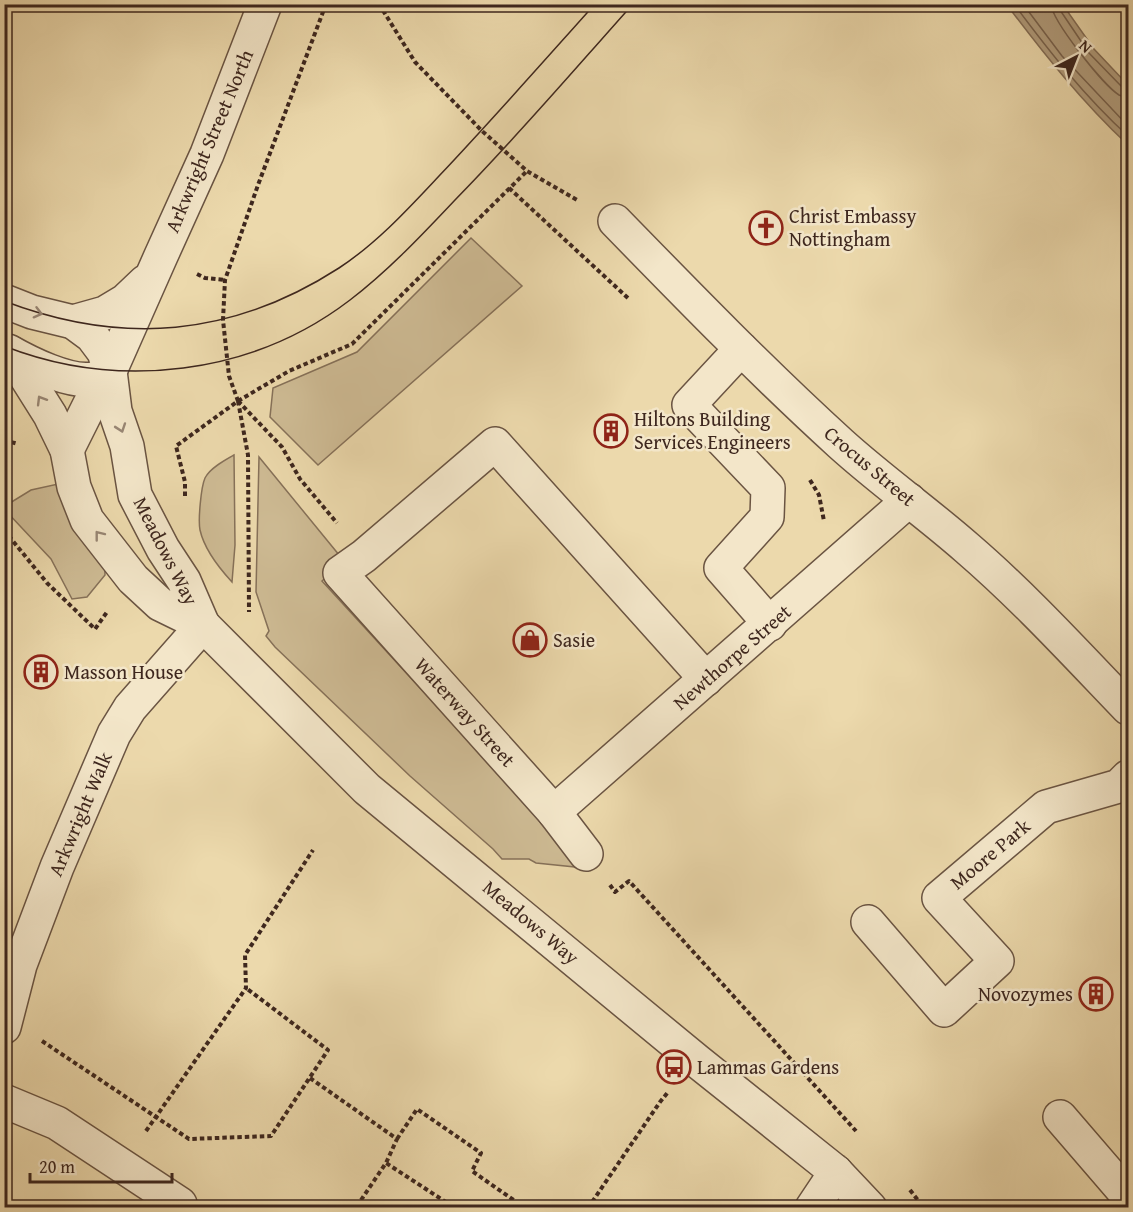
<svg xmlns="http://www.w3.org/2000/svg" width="1133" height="1212" viewBox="0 0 1133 1212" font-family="'Gentium Book Plus',serif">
<rect width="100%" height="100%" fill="#ecd9ac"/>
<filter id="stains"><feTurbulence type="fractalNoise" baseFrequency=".00333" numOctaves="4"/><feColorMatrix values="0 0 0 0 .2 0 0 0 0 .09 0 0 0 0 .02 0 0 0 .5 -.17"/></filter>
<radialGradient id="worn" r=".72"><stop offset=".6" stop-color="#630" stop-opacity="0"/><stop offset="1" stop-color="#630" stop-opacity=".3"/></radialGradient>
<!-- green -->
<g fill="#cebb94" stroke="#867159" stroke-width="1.5">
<polygon points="471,238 522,286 318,465 270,417 273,388 357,352"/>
<path d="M234,455L235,545L232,582C220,569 204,548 200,530C198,520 201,487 205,478C210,468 225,460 234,455Z"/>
<polygon points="259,457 344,561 322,581 585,868 536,863 529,859 502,859 493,849 410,776 275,647 266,636 269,631 256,592"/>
<polygon points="58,484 104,542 105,575 87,597 72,599 51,559 5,510 5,506 31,490"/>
</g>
<!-- water -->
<path fill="#b19c7c" stroke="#836d56" stroke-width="1.5" d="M1007,5H1063L1094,49L1128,85V145C1082,102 1044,54 1007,5Z"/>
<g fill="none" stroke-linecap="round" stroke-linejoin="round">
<!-- shore -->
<g stroke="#78624d" stroke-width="1.5">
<path d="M1014,4C1049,51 1085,97 1128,136"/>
<polyline points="1023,4 1062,56 1128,126"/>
<path d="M1051,4C1052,21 1104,86 1119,95C1123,97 1124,96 1128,97"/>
<polyline points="1059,4 1060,10 1089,53 1122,87 1128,89"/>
</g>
<defs>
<g id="minor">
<path d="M615,221C689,297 763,373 841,444C882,481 926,512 967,548C1024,597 1076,654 1128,708"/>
<polyline points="4,301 32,312 73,322 92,336 104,352 110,371 115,411 127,446 135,495 163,549 184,581 203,625"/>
<polyline points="73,322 105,313 125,301 145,282"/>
<polyline points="741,349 689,405 768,488 767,517 721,568 770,624"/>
<path d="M8,351C29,363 69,383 93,379C99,378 105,374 110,371"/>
<polyline points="11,353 50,415 67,450 74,487 87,520 133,579 160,604 203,625 367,789 697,1061 836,1172 870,1208"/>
<polyline points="67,450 95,394 110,371 160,258 207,154 265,4"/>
<polyline points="554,812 909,500"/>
<polyline points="586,854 554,812 340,573 364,556 495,444 706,679"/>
<polyline points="868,922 944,1010 997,961 939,898 1046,807 1119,786 1128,777"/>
<polyline points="4,1027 20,965 57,867 114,734 130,708 203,625"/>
<polyline points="4,1101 57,1123 180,1204"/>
<polyline points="1060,1117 1128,1196"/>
<polyline points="812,1208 836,1172"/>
</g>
</defs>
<!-- minor casing -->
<use href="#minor" stroke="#6a5442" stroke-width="36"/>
<!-- path -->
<g stroke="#3e271e" stroke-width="4" stroke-dasharray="4.5 3" stroke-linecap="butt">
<polyline points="379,4 415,62 482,131 527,171 579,201"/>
<polyline points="509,188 629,299"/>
<polyline points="197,274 205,278 225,280"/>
<polyline points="238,401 282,447 300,479 337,523"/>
<polyline points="238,401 289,371 352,344 527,171"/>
<polyline points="238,401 248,455 249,612"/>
<polyline points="4,440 18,444"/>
<polyline points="810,480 819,495 824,521"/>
<polyline points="185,496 185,482 176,446 238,401 229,376 223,320 225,280 258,185 326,4"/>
<polyline points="4,530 47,583 95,629 107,612"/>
<polyline points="610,885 615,892 629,881 856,1131"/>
<polyline points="42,1041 189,1139 271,1136 328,1050 246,988"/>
<polyline points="310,1078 397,1139 386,1163"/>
<polyline points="146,1131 246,988 245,955 313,850"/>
<polyline points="397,1139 417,1109 481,1153 472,1171 525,1208"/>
<polyline points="910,1190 921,1204 917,1208"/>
<polyline points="361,1200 386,1163 455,1208"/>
<polyline points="588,1208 660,1102 668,1092"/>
</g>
<!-- minor -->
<use href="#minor" stroke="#f3e6c9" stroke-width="33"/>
<!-- tram -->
<g stroke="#3e271e" stroke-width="1.5">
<path d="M4,301C122,346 232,337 339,268C377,243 408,209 439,176C492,120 543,62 595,4"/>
<path d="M4,346C119,391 252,375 350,300C388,271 422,235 455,200C517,137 574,70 633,4"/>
</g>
</g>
<!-- one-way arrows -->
<defs><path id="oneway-chevron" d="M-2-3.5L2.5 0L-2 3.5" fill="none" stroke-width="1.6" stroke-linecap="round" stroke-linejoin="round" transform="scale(1.5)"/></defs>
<g stroke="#988674">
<use href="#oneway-chevron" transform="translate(38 313) rotate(15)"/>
<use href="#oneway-chevron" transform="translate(41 400) rotate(-121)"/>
<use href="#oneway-chevron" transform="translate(121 428) rotate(71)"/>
<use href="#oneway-chevron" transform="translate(99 535) rotate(-128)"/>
</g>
<!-- icons -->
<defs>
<symbol id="church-ring" viewBox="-11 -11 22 22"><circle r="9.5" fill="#f3e6c9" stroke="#8f2418" stroke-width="1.5"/><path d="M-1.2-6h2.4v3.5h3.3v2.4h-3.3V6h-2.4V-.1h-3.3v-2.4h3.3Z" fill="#8f2418"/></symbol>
<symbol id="building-ring" viewBox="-11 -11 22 22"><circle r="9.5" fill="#f3e6c9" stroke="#8f2418" stroke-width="1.5"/><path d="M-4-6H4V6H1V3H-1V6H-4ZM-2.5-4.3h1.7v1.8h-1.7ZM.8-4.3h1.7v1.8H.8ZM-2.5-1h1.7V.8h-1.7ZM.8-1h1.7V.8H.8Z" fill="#8f2418"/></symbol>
<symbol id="shop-ring" viewBox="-11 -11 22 22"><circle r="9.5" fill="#f3e6c9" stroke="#8f2418" stroke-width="1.5"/><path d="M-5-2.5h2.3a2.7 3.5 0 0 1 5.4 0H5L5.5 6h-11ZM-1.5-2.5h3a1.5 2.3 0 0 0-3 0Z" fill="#8f2418"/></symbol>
<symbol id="bus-ring" viewBox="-11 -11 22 22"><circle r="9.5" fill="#f3e6c9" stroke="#8f2418" stroke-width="1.5"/><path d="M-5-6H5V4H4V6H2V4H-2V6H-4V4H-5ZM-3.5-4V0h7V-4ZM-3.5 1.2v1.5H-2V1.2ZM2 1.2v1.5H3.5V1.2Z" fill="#8f2418"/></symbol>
</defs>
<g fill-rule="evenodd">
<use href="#church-ring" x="747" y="209" width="38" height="38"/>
<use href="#building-ring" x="592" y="412" width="38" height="38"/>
<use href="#shop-ring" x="511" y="621" width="38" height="38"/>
<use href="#building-ring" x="22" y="653" width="38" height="38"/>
<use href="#building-ring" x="1077" y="975" width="38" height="38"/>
<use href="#bus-ring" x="655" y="1048" width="38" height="38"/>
</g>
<g text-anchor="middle" stroke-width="5" stroke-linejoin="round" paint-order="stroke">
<!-- street labels -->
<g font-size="20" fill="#3e271e" stroke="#f3e6c9">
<text transform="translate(209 141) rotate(-67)" y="7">Arkwright Street North</text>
<text transform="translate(870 466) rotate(40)" y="7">Crocus Street</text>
<text transform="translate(166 551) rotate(63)" y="7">Meadows Way</text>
<text transform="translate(732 657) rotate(-41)" y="7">Newthorpe Street</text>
<text transform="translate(465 712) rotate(48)" y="7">Waterway Street</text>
<text transform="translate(80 814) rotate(-67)" y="7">Arkwright Walk</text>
<text transform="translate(990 854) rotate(-40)" y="7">Moore Park</text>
<text transform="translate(531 922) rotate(40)" y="7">Meadows Way</text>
</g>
<!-- poi labels -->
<g font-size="20" fill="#3e271e" stroke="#f3e6c9" text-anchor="start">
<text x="789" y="223">Christ Embassy<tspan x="789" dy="23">Nottingham</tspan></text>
<text x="634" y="426">Hiltons Building<tspan x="634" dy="23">Services Engineers</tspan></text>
<text x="553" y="647">Sasie</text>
<text x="64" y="679">Masson House</text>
<text x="1073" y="1001" text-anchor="end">Novozymes</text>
<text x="697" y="1074">Lammas Gardens</text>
</g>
</g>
<!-- margin -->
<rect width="1133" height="1212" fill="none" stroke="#ecd9ac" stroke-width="24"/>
<rect x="6" y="6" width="1121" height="1200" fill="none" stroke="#3e271e" stroke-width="3"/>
<rect x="12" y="12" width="1109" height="1188" fill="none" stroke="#3e271e" stroke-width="1.5"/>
<!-- north arrow -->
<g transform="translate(1076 57) rotate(42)" stroke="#f3e6c9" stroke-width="4.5" paint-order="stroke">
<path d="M0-4.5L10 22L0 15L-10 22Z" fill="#3e271e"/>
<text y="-9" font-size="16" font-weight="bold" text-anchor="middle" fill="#3e271e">N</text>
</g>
<!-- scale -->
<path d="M30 1173v9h142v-9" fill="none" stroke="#3e271e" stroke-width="3"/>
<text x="39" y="1173" font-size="18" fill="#3e271e" stroke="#f3e6c9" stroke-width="4.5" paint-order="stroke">20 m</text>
<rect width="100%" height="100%" filter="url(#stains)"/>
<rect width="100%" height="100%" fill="url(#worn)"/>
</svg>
